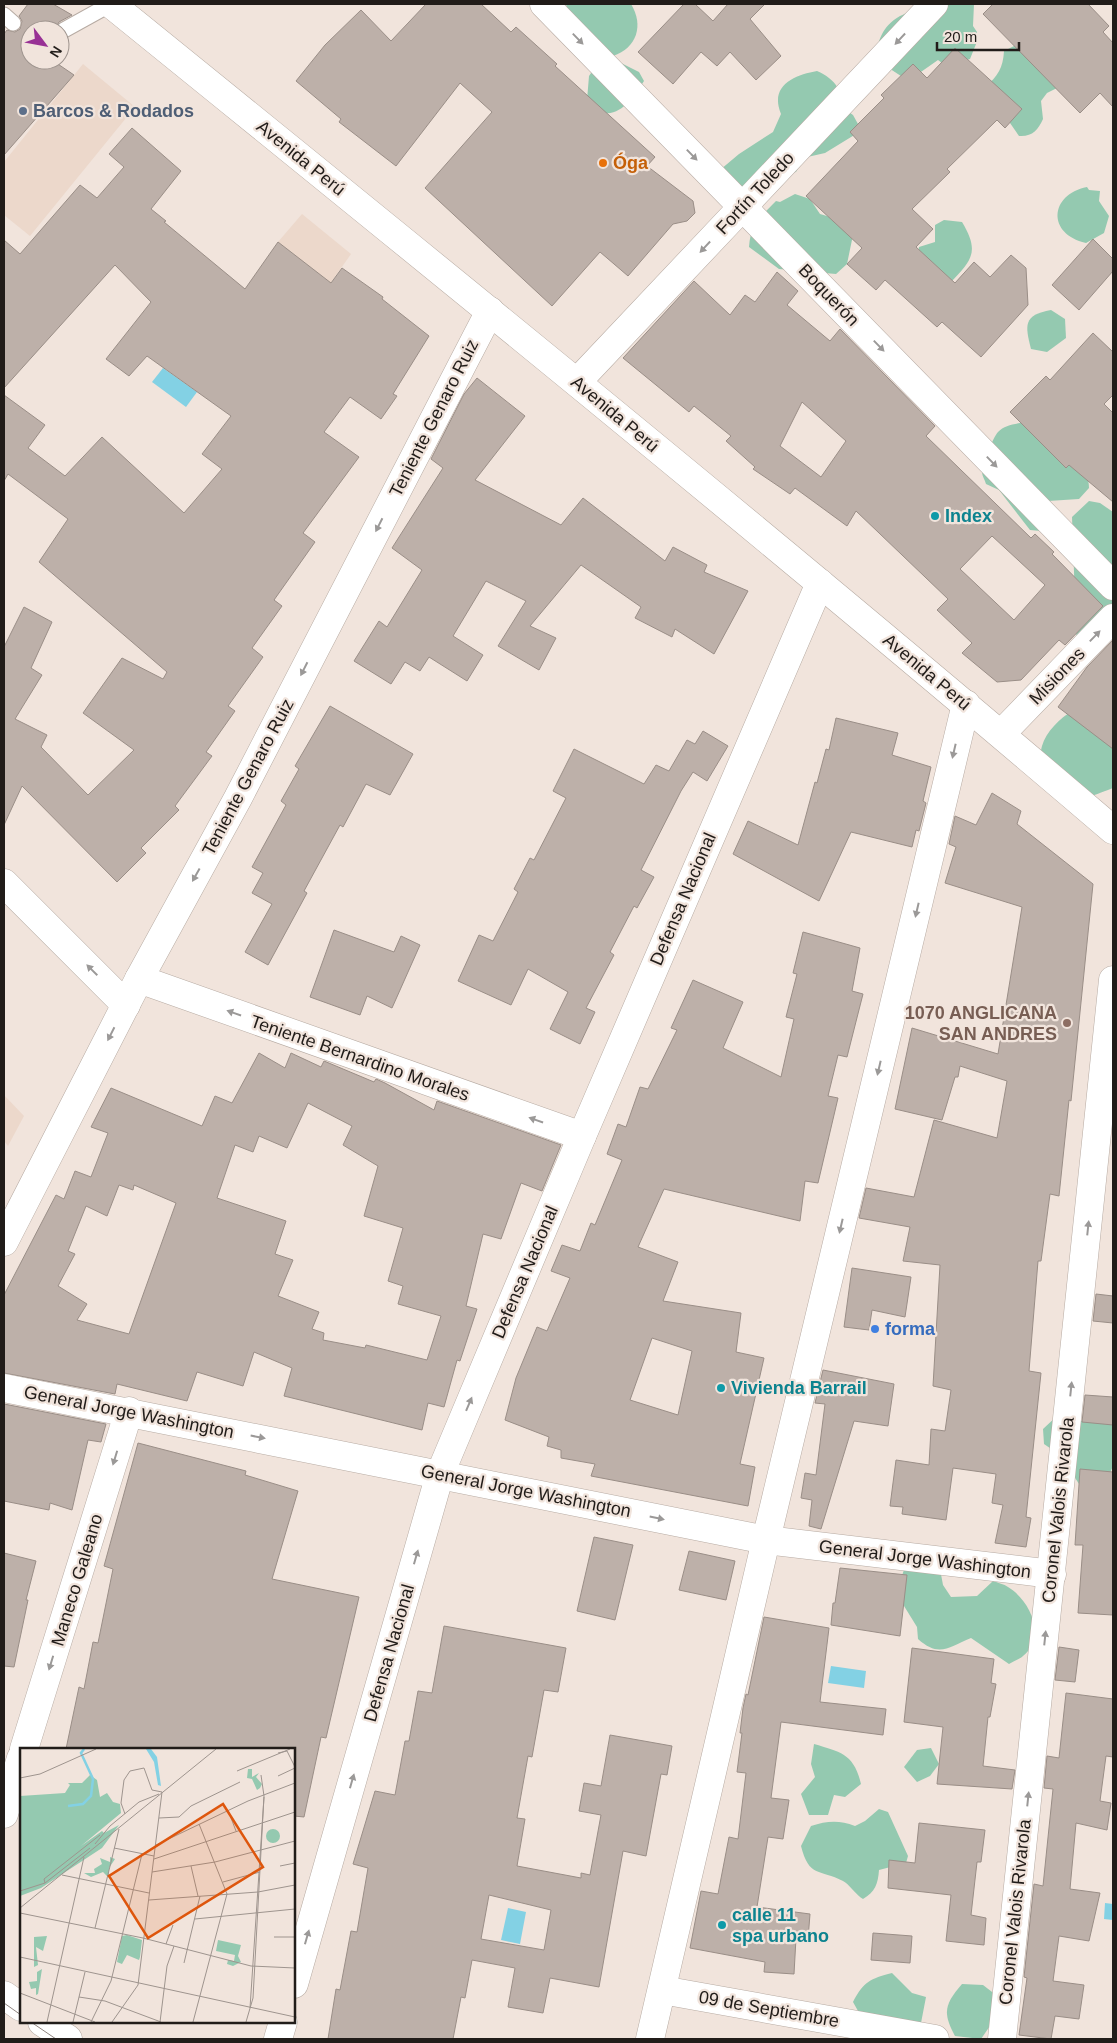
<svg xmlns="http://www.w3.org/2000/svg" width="1117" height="2043" viewBox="0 0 1117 2043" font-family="Arial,sans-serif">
<rect width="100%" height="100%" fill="#f1e4dc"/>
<!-- built -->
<g fill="#ecd8cb">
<polygon points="83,64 135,107 30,236 4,215 4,162"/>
<polygon points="302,214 351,254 284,349 278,242"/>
<polygon points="4,1095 24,1116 8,1146 4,1141"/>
</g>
<!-- green -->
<g fill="#94c9b0">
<path d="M566,4H631C644,25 637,48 613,56L568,13Z"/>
<path d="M915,4H974L973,26L977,32L976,44L970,59L946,66L938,60L918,74L904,78L875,59C878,41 882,26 900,16C907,13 911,11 915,4Z"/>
<path d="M1020,43L1065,84L1047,93L1041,101L1043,119C1038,130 1032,137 1019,136L985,87C998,76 1003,68 1004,51Z"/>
<path d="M619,62L639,72L644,81C635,94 623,115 605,113L587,100L589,76L596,66Z"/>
<path d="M817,71C836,79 842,92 846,110L853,115L858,124L856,134L825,153L803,158L796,172L786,174L762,206L757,209L714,175L739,154L773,132L781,114C769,85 795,75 817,71Z"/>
<path d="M1087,187L1089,190L1100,191L1099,201L1109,216L1104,233L1086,243C1047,234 1049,195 1087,187Z"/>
<path d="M795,194L810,199L820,214L837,219L853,235L847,264L836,274L779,269L749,247C751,222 760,218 776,201L780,202Z"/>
<path d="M944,220L962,222C980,252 972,260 950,283L917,260L919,247L935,242V225Z"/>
<path d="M1051,310L1065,319L1066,338L1047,352L1031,349C1025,325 1023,315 1051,310Z"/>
<path d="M1031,421L1068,466L1079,465C1086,472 1089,479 1089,488L1079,499L1048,501L1041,531L1030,530L999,490L986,484C985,480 982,476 982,472C982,466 993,437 998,432C1006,423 1020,424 1031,421Z"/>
<polygon points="1089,501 1100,503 1113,512 1113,632 1077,654 1072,517"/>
<path d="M1072,711L1106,723L1113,720V788C1108,790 1069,805 1066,804C1047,801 1037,762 1042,746C1046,732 1060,718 1072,711Z"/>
<path d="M1102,1413L1113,1418V1466L1107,1480L1083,1490L1060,1455L1044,1444L1043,1429L1058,1415C1078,1422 1083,1424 1102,1413Z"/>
<path d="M906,1564L940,1569L943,1585L951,1597L977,1596L993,1581C998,1583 1004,1584 1008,1587C1030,1600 1047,1637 1023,1656C1020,1659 1014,1661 1009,1664L971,1638C949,1647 939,1658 918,1639L917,1627L896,1593Z"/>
<path d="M814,1744C841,1752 854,1754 861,1784L845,1797L834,1795L828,1815H809L801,1794L815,1777L811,1764Z"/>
<polygon points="931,1748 939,1764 930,1776 917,1782 904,1767 917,1750"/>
<path d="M879,1809L888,1812L908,1856L906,1863L879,1870C878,1884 875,1892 863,1899C856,1895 848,1883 843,1881C820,1869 809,1878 801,1846L811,1826C827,1821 839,1820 855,1826L865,1821Z"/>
<path d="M892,1973L912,1993L926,1997L921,2023L867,2027L853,2002C864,1981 870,1979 892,1973Z"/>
<path d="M962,1984L983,1985L996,1995L992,2023L981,2039L955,2036C942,2012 945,2004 962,1984Z"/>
</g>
<!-- water -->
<g fill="#83d1e4">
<polygon points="163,368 197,392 186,407 152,382"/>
<polygon points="831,1666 866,1671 864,1688 828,1683"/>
<polygon points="1105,1903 1113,1904 1113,1920 1104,1919"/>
<polygon points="508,1908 526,1912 520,1944 501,1940"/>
</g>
<!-- building -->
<g fill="#bdb0a9" stroke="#9a8e87" fill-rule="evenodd">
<polygon points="28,4 53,4 72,15 59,22 55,30 30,30 30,60 52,60 74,75 4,155 4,34 7,30 15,32 20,29 22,21 19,16"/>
<polygon points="426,4 481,4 511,32 516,27 557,64 555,66 655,157 647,166 693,201 695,213 687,221 673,224 628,276 600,252 552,306 425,188 492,112 460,83 396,166 339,122 341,119 296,81 325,45 361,10 391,41"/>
<polygon points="684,4 695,4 713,21 728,4 765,4 750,19 781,56 756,80 730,52 717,66 701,52 673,84 638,52"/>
<polygon points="993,4 1088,4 1109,26 1103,32 1113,43 1113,107 1100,93 1080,113 983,14"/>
<polygon points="955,48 1022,109 1005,128 997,120 947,169 950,172 912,209 933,229 916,247 955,283 974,262 990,277 1011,255 1026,268 1028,305 981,357 942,322 937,327 885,280 876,290 847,264 862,248 806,196 858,141 850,132 884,98 881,95 913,64 927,78"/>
<polygon points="132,128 181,171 151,209 166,221 164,222 245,289 278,242 331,283 342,268 383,297 382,299 429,336 393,394 397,396 381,419 350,397 324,432 359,457 303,533 315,542 274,600 282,606 252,648 263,657 228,706 235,711 206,752 212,756 175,806 179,810 141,848 146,853 117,882 22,786 4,825 4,647 24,607 52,622 31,668 42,675 15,719 47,735 41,747 88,795 134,750 83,713 122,658 163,679 167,672 39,562 68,519 8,474 4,481 4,395 45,425 28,448 65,476 102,437 184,513 222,469 202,454 231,416 147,356 129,376 106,359 151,302 115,265 4,388 4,240 20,254 80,185 97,198 124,167 109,154"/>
<polygon points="1093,239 1113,259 1113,271 1079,310 1052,285"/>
<path d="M777,272L798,291L787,305L830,341L840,329L935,426L926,436L1031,538L1035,534L1054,552L1052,554L1103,606L1065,645L1059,640L1021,680L997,682L962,653L972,643L937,610L948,599L856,511L847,526L795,488L790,494L753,469L755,467L726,441L731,436L694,406L689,412L623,358L694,281L730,315L745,295L755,302ZM802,402L846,441L821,477L780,446ZM992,536L1045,585L1014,620L960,569Z"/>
<polygon points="1093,333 1113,352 1113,395 1104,404 1113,413 1113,502 1069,465 1066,468 1010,412 1046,376 1050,380"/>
<polygon points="477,378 525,416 475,480 561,525 583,498 665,561 673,547 707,565 704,572 748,591 714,654 675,629 672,637 635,618 641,607 581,565 530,626 556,638 539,670 498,646 526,601 486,581 453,636 483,655 467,681 429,657 420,671 405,662 391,684 354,661 379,621 387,627 422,570 392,548 443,468 431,459 464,394"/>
<polygon points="1113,640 1113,749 1058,707 1087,667"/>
<polygon points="330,706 413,754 390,795 366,784 343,827 340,825 304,891 307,893 268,965 245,952 272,904 252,893 263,873 252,867 286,805 281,801 299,769 295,766"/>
<polygon points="836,718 898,733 892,755 931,767 923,801 926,803 919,831 916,830 912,847 851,832 819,901 733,854 748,821 798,845 815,782 817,783 826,749 829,750"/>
<polygon points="703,731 728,746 707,781 693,772 681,791 641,870 654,877 637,908 634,906 610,952 614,955 586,1008 595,1012 580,1044 550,1029 568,992 528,969 511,1005 458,981 479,935 493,941 518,892 514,889 530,858 534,860 566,798 553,791 574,749 644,784 656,765 669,771 687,740 695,744"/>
<polygon points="992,793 1021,811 1017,824 1093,884 1071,1101 1069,1100 1059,1196 1050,1194 1041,1261 1038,1261 1029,1371 1041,1373 1026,1517 1031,1518 1026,1547 995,1543 1003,1505 992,1503 996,1474 953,1468 946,1520 902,1514 903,1507 890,1506 896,1460 929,1465 931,1429 945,1431 951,1390 933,1386 940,1265 903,1261 910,1227 859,1218 866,1188 914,1197 934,1120 997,1138 1007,1081 960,1066 958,1077 955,1077 942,1120 895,1109 912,1028 998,1054 1022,907 945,883 956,847 949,844 955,816 976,825"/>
<polygon points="334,930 394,952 401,936 420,945 392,1008 367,996 360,1015 310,997"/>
<path d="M803,932L860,948L852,991L863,994L847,1057L838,1055L828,1096L838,1098L818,1183L805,1181L800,1221L664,1189L638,1247L678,1262L663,1301L741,1313L736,1352L764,1358L740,1464L755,1467L748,1506L591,1476L595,1464L561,1458V1450L547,1446L549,1437L505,1420L516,1378L537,1327L547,1331L570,1278L551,1271L562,1245L580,1251L591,1223L595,1225L622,1160L607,1154L618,1124L626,1127L640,1087L648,1089L677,1030L671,1028L693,980L743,1002L723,1048L781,1077L794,1019L786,1017L797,974L793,973ZM652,1338L692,1351L678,1415L630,1400Z"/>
<path d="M259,1053L285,1068L291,1053L321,1067L324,1061L374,1082L376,1079L385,1083L434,1110L437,1101L561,1145L542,1191L521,1183L501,1239L483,1234L466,1306L477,1309L460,1361L457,1360L444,1407L428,1403L422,1430L284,1396L292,1368L254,1352L243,1386L197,1372L187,1401L117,1384L115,1394L4,1373V1295L56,1195L64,1199L75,1171L91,1177L108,1133L91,1127L111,1088L202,1126L215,1096L232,1103ZM308,1103L352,1126L343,1145L378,1166L364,1216L403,1228L388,1281L403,1286L398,1304L441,1316L427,1360L366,1345L365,1348L323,1340L324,1333L312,1329L319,1312L278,1296L293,1260L275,1254L286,1221L217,1198L235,1145L253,1152L259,1136L287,1148ZM119,1185L133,1190L134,1185L176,1203L129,1334L77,1320L87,1304L58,1286L75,1254L68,1251L86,1206L107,1216Z"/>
<polygon points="852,1268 911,1277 905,1317 872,1310 869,1330 844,1327"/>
<polygon points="1096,1294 1113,1296 1113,1323 1093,1321"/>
<polygon points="823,1370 894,1384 888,1426 854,1421 821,1529 809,1526 812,1500 801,1498 805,1473 816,1475 825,1404 815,1403"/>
<polygon points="1085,1395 1113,1397 1113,1425 1082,1422"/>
<polygon points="4,1404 106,1424 101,1442 88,1440 72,1510 50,1503 49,1510 4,1501"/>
<polygon points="138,1443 246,1471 245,1475 298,1491 272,1579 359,1597 326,1738 321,1737 304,1817 294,1816 294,1749 66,1749 79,1687 84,1689 93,1642 98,1643 113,1569 104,1566"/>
<polygon points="1080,1469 1113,1472 1113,1615 1078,1613 1083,1545 1075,1545"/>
<polygon points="594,1537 633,1545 615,1620 577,1611"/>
<polygon points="689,1551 735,1561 726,1600 679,1590"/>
<polygon points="4,1553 36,1561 26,1600 28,1600 14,1667 4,1666"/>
<polygon points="840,1568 907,1575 900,1636 831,1625 833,1603 835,1603"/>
<polygon points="764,1617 829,1628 820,1702 886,1709 883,1735 781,1722 771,1798 789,1800 783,1839 768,1837 757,1907 810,1914 808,1939 796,1938 794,1974 764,1972 765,1962 690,1948 701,1891 718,1894 729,1837 738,1839 746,1773 737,1772 742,1733 740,1733 743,1708 746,1694 748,1695"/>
<path d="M444,1626L566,1648L558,1692L544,1690L532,1757L528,1756L517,1818L525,1819L517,1866L581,1878V1873L590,1875L601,1815L579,1811L584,1783L601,1786L610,1735L672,1746L667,1775L661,1774L646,1856L623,1851L599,1987L550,1978L543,2013L508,2007L515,1968L472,1960L465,1998L461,1997L453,2039H328L336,1989L340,1990L351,1931L357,1932L368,1868L353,1864L375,1791L395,1795L405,1741H409L418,1691L432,1693ZM489,1895L551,1910L544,1950L481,1939Z"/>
<polygon points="1059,1647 1079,1650 1075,1682 1055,1680"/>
<polygon points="912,1648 994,1659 991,1683 996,1684 990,1717 988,1717 983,1766 1015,1770 1012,1789 937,1784 943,1727 904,1722"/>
<polygon points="1066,1693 1113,1699 1113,1757 1106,1756 1100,1801 1111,1803 1107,1830 1076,1823 1070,1889 1100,1893 1089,1941 1059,1936 1053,1981 1084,1985 1079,2019 1055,2016 1051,2039 1019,2035 1027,1978 1024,1977 1034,1884 1043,1886 1053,1789 1044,1788 1047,1756 1059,1758"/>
<polygon points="919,1823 985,1830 981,1862 977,1862 971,1915 986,1918 984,1945 946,1941 951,1895 888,1888 889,1860 915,1863"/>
<polygon points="873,1933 912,1936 910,1963 871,1960"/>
</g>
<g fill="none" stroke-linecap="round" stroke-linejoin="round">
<defs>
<g id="service">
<polyline points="4,15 13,23"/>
<polyline points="64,30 111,4"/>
</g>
<g id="minor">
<polyline points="544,4 1113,586"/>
<polyline points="577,382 934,4"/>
<polyline points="1001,734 1113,618"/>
<polyline points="4,883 126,1005"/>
<polyline points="139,979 582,1136"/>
<polyline points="4,1242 139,979 238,798 490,311"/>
<polyline points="4,1388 766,1540 1052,1574"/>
<polyline points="24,1749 129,1411"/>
<polyline points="4,1814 21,1758"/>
<polyline points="294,1984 440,1474 582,1136 820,583"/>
<polyline points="662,1990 935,2039"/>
<polyline points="4,1995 21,2007"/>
<polyline points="42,2022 68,2039"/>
<polyline points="278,2039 283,2022"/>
<polyline points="1002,2039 1113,980"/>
</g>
<polyline id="tertiary" points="650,2039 766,1540 966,704"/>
<path id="primary" d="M111,4C447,276 784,549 1113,830"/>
</defs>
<!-- service casing -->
<use href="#service" stroke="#b7aba3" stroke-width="17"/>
<!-- minor casing -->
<use href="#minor" stroke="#b7aba3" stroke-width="29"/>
<!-- tertiary casing -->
<use href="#tertiary" stroke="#b7aba3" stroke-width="29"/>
<!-- primary casing -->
<use href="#primary" stroke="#b7aba3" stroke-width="29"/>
<!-- service -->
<use href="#service" stroke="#fff" stroke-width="15"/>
<!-- minor -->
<use href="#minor" stroke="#fff" stroke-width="28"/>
<!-- tertiary -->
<use href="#tertiary" stroke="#fff" stroke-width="28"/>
<!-- primary -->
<use href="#primary" stroke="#fff" stroke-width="28"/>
<!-- tram -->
<g stroke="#908681" stroke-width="1">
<polyline points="4,2003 21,2015"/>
<polyline points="31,2022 56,2039"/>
</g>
</g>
<!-- one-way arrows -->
<defs><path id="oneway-solid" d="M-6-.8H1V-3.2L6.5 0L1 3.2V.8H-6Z" transform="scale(1.25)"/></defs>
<g fill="#9b9998">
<use href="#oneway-solid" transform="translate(578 39) rotate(46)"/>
<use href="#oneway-solid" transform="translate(900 39) rotate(133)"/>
<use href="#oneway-solid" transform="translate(692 155) rotate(46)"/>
<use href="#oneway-solid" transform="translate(705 247) rotate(133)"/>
<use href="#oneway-solid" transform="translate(879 346) rotate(46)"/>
<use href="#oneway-solid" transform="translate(992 462) rotate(46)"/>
<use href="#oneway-solid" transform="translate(379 525) rotate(117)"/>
<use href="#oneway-solid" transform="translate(1095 636) rotate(-46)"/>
<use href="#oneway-solid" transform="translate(304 669) rotate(117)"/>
<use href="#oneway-solid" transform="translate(954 751) rotate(103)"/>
<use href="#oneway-solid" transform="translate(196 875) rotate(119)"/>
<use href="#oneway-solid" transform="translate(917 910) rotate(103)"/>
<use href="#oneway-solid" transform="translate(92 970) rotate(-135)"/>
<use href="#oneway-solid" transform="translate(234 1013) rotate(-161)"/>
<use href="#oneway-solid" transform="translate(111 1034) rotate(117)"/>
<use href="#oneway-solid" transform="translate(879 1068) rotate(103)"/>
<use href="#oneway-solid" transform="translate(536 1120) rotate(-161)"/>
<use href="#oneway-solid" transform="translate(841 1226) rotate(103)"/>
<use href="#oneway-solid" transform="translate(1088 1228) rotate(-84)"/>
<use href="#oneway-solid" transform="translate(1071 1389) rotate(-84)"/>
<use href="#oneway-solid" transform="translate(469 1404) rotate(-67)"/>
<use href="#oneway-solid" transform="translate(258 1437) rotate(11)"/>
<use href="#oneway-solid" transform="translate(115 1458) rotate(107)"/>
<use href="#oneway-solid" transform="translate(657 1518) rotate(12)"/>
<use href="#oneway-solid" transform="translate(416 1557) rotate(-74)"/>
<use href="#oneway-solid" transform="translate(1045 1638) rotate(-84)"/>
<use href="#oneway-solid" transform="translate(51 1663) rotate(107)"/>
<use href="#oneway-solid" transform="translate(352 1781) rotate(-74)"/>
<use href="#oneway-solid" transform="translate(1028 1799) rotate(-84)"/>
<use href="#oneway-solid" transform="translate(307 1937) rotate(-74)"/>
</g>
<!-- markers -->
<circle fill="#5c6f8a" stroke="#f1e4dc" stroke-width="2" cx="23" cy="111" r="5"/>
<circle fill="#e8710a" stroke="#f1e4dc" stroke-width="2" cx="603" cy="163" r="5"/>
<g fill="#0f9aa8" stroke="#f1e4dc" stroke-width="2">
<circle cx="935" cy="516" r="5"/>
<circle cx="721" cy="1388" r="5"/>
<circle cx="722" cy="1925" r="5"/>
</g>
<circle fill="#8d6e63" stroke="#f1e4dc" stroke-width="2" cx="1067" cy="1023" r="5"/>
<circle fill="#3f7fe0" stroke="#f1e4dc" stroke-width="2" cx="875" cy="1329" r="5"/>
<g text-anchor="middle" stroke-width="4.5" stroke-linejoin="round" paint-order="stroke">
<!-- service labels -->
<g font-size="18" font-weight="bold" fill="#4e5e75" stroke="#f1e4dc" text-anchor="start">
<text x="33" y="117">Barcos &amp; Rodados</text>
</g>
<!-- street labels -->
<g font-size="18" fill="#211c19" stroke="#f1e4dc">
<text transform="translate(301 158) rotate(39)" y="6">Avenida Perú</text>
<text transform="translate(755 193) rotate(-47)" y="6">Fortín Toledo</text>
<text transform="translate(829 295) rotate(46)" y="6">Boquerón</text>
<text transform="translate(615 414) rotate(40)" y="6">Avenida Perú</text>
<text transform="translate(434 418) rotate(-63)" y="6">Teniente Genaro Ruiz</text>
<text transform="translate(927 672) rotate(40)" y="6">Avenida Perú</text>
<text transform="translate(1057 676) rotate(-46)" y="6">Misiones</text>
<text transform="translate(248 777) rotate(-62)" y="6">Teniente Genaro Ruiz</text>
<text transform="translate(683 899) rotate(-67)" y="6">Defensa Nacional</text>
<text transform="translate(360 1058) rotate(19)" y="6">Teniente Bernardino Morales</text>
<text transform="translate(525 1272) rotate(-67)" y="6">Defensa Nacional</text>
<text transform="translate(129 1412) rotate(11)" y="6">General Jorge Washington</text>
<text transform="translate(526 1491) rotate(11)" y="6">General Jorge Washington</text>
<text transform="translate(1058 1510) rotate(-84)" y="6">Coronel Valois Rivarola</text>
<text transform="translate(925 1559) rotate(7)" y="6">General Jorge Washington</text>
<text transform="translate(77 1580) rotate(-73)" y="6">Maneco Galeano</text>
<text transform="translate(389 1653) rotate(-74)" y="6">Defensa Nacional</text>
<text transform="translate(1015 1912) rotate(-84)" y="6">Coronel Valois Rivarola</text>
<text transform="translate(769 2009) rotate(10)" y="6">09 de Septiembre</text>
</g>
<!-- food labels -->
<g font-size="18" font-weight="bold" fill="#c56008" stroke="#f1e4dc" text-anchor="start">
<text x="613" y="169">Óga</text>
</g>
<!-- culture labels -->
<g font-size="18" font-weight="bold" fill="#0d838f" stroke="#f1e4dc" text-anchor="start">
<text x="945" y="522">Index</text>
<text x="731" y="1394">Vivienda Barrail</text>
<text x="732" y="1921">calle 11<tspan x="732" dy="21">spa urbano</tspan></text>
</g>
<!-- education labels -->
<g font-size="18" font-weight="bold" fill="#785e54" stroke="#f1e4dc" text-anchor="end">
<text x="1057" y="1019">1070 ANGLICANA<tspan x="1057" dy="21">SAN ANDRES</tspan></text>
</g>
<!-- shop labels -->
<g font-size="18" font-weight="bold" fill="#366cbe" stroke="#f1e4dc" text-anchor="start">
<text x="885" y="1335">forma</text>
</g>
</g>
<!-- overview -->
<g transform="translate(20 1748)">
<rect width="275" height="275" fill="#f1e4dc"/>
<path d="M228,21H232V29L239,25L236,29L242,36L240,40L237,42L232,31L227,30ZM70,27L77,32L80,49L87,45L93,54L100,56L101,65L61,98L82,83L84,85L99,77L82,100L21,140L0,148V48L45,45L50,37L48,35H62ZM246 88a7 7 0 1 1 14 0a7 7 0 1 1-14 0ZM90,109L95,111L89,120V130L83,124L71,129L64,125H75L74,121L82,116L80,110L90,114ZM107,187L122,192L120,209L119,212L107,207L102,216L97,214L102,188ZM27,188L23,203L16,199L18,217L14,219V189ZM198,192L221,197L218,208L221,214L213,218L207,216L208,212L214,213L215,207L196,203ZM22,221L18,246L16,247V240L11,241L9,234L17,233V224Z" fill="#94c9b0"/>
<path d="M126,1H131L137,9L141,38L138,37L134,14Z" fill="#83d1e4"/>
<path fill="none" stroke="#83d1e4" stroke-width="2.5" d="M48,58L63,56L71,48L73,31L61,5L64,1"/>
<path fill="none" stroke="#9e948e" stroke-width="1" d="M258,5L267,3L275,19M217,23L270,1M258,28L275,20M0,30L20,26L76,1M208,62L216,83M105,66L101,55L104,32L110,23L124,20L132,42L142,44M139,70L159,69L171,58L220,34M75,96L90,78L119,54L139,46M136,97L228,53L275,35M94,100L134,108M134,111L275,64M171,118L178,148M260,118L275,115M132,124L195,114L275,93M42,127L129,145M203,134L240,124M25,135L24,131L80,87M0,143L25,135L70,100M129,152L238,144L275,137M0,160L196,1M0,165L123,190L231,218L275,220M175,171L275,161M75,180L99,81M254,189H275M146,196L153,177M0,209L275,269M164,215L180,148M0,245L75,274M59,249L85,253L141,274M230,260L244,49M27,274L64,109M53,274L65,224M71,274L91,233L122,106M92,274L118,237L142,44M140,274L147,218L154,198M173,274L207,146L179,76M226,274L233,250L244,48L241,27"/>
<path fill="#de560d" fill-opacity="0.15" stroke="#de560d" stroke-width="2.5" d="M203,56L243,119L128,190L89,128Z"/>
<rect width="275" height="275" fill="none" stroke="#211c19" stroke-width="2.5"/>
</g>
<!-- border -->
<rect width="1117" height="2043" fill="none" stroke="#211c19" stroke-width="10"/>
<!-- north arrow -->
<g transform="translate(45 45) rotate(122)"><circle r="24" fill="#f1e4dc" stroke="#9e948e"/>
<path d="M0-4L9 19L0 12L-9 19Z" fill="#983195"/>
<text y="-8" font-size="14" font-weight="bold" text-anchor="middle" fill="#211c19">N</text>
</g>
<!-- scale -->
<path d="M937 42v8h82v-8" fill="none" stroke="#211c19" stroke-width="2.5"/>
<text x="944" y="42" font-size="15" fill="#211c19" stroke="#f1e4dc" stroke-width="4" paint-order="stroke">20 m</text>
</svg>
